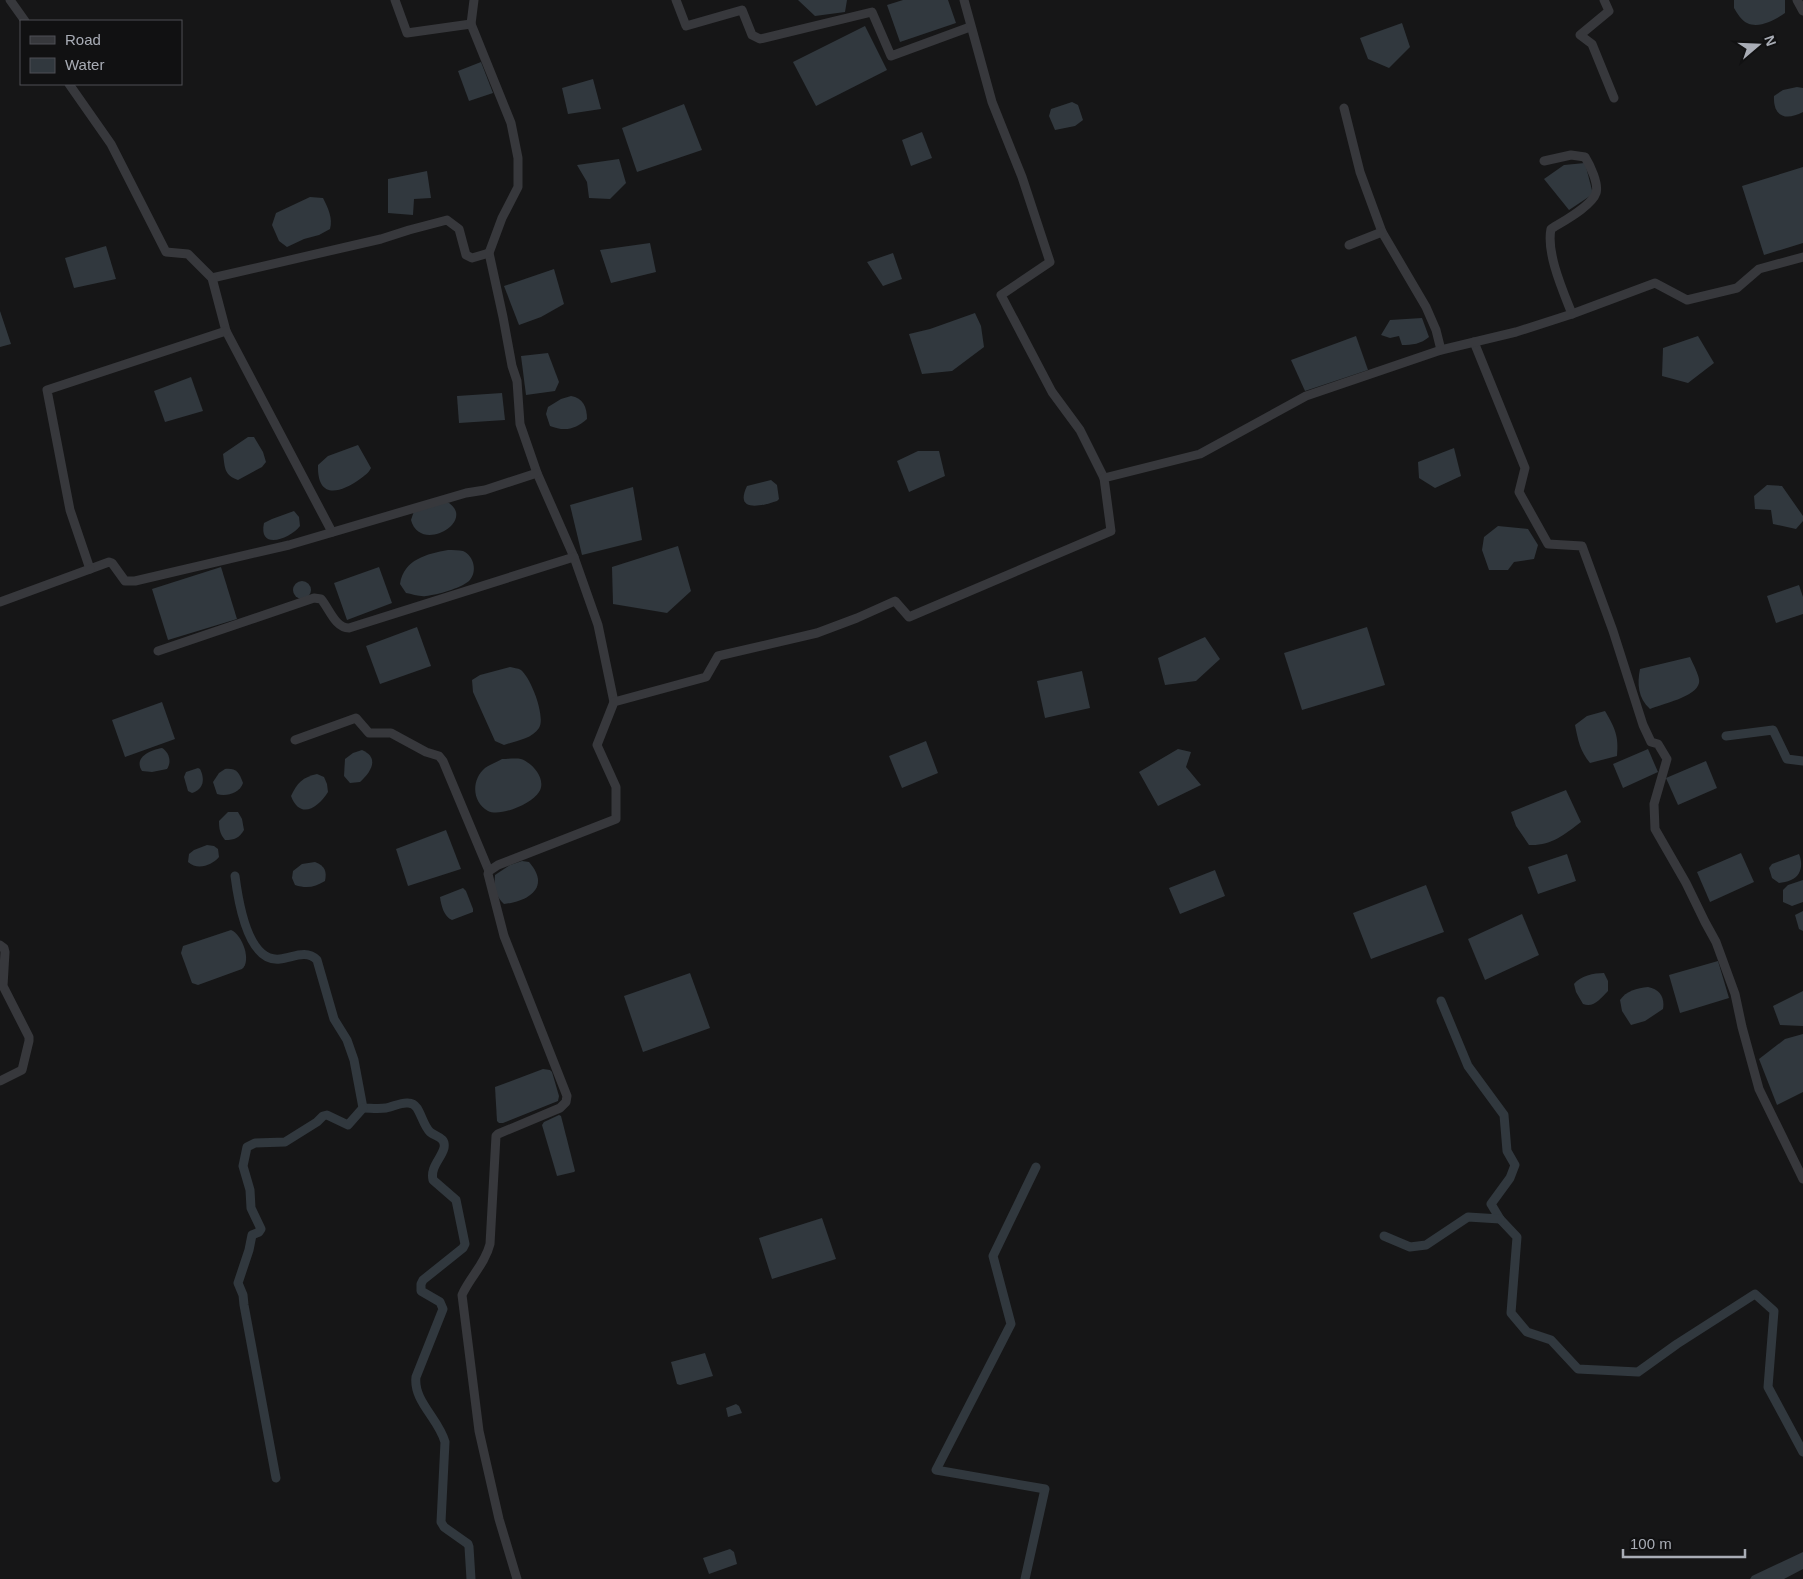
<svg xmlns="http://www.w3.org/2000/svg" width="1803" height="1579" viewBox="0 0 1803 1579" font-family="Arial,sans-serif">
<rect width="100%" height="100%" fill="#161617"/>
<!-- water -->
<g fill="#31383e">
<polygon points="798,0 847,0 845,12 815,16"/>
<polygon points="903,0 948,0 956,23 900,42 887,5"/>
<path d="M1734,0H1785V13C1775,20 1759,29 1747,23C1742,21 1737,13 1734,8Z"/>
<polygon points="1402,23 1410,47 1389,68 1368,59 1360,38"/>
<polygon points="865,26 887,70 816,106 793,62"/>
<polygon points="481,62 493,93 469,101 458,71"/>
<polygon points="593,79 601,109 568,114 562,88"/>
<path d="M1797,87L1803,88V112C1786,121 1773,117 1774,96L1783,90Z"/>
<polygon points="1072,102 1078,105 1083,120 1075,126 1055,130 1049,116 1051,109"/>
<polygon points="684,104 702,150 637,172 622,128"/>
<polygon points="922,132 932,158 911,166 902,140"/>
<polygon points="619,159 626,183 610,199 589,198 587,182 577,165"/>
<polygon points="1585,163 1593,194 1569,210 1544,179 1564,165"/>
<polygon points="1803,167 1803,243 1764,255 1742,186"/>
<polygon points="427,171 431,198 414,199 413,215 388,213 388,179"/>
<path d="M310,197L323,198C328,208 333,218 330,229L319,235L304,239L287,247L279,241L272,225L276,213Z"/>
<polygon points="650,243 656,272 611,283 600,250"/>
<polygon points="106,246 116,279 74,288 65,258"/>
<polygon points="893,253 902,279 883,286 867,262"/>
<polygon points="554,269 564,304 541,317 519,325 504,286"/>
<polygon points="0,311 11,344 0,347"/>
<polygon points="975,313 981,326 984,347 952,371 922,374 909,334 930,329"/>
<path d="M1422,318L1429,337C1421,344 1412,345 1402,345L1399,336L1390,338L1381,335L1390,320Z"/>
<polygon points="1356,336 1368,370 1305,391 1291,360"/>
<polygon points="1698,336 1714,363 1688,383 1662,376 1663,348"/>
<polygon points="548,353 559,382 555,391 526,395 521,356"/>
<polygon points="191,377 203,411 165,422 154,391"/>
<polygon points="502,393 505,420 459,423 457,396"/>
<path d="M571,396C583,398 587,407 587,419C576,429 565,432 550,426L546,414L548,407L561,399Z"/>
<path d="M248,437H254L263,452L266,462L262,467L238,480C224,475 225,468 223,454Z"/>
<path d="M358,445L371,468C368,474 365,475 360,479C339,494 317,499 318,465L328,456Z"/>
<polygon points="1454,448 1461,476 1435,488 1419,478 1418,462"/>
<polygon points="918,451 939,451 945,476 909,492 897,461"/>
<path d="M771,480L777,485L779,499L777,501C762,506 734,513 747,486Z"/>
<polygon points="1767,485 1782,486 1803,516 1803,521 1796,529 1773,524 1771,510 1755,509 1754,496"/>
<polygon points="633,487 642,540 582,555 570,505"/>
<path d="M443,503H449C476,522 420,554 411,520L414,511Z"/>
<path d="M294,511L299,517L300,526C290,539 258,551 264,523L272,519Z"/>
<polygon points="1498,526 1528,529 1538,545 1534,559 1514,562 1508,570 1489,570 1482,550 1484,537"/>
<polygon points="678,546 691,591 667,613 613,604 612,567"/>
<path d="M448,550C453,550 459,550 463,551C474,556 478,572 469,581C461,588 437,595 426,596C420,597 412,594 406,593L400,584C404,559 427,554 448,550Z"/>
<polygon points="221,567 237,619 168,640 152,589"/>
<polygon points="379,567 392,603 347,620 334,583"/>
<circle cx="302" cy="590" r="9"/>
<polygon points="1799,585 1803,597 1803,614 1776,623 1767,596"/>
<polygon points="417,627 431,666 380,684 366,646"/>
<polygon points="1367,627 1385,685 1302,710 1284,653"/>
<polygon points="1205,637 1220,659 1196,681 1165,685 1158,658"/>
<path d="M1690,657C1692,662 1701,678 1699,683C1696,697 1662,704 1650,709C1638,698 1637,684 1640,669Z"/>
<path d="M510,667C513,668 518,668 521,670C531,678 546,717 539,728C532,739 515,741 504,745L495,741L473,692L472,680L480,675Z"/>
<polygon points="1082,671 1090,708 1045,718 1037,681"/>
<polygon points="162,702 175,739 125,757 112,720"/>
<path d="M1605,711C1615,728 1619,736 1617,756L1590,763C1580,751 1578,740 1575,725L1587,716Z"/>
<polygon points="926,741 938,773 902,788 889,756"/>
<path d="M162,748C169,752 172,762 167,769L152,772L142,771C133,757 151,750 162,748Z"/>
<polygon points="1178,749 1191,752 1186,767 1201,785 1158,806 1139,772"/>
<polygon points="1648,749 1658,772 1623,788 1613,764"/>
<path d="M362,750C380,758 371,772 360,782L350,783L344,776L345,759L353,753Z"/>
<path d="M502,759C507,759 516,758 521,759C533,763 547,780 539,792C532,804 500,817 488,811C472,802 471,780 485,768C489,765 497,762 502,759Z"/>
<polygon points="1706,761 1717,788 1678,805 1666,778"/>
<path d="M198,768L200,769C205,779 204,789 192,793L188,791L184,777L186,772Z"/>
<path d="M225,769C236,768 239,772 243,783C240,793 226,797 217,794L213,782L219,773Z"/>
<path d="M317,774L324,777L327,784L328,792C318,808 300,820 291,796C297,783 303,777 317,774Z"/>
<path d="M1566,790L1581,822C1564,835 1551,846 1529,845L1516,826L1511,812Z"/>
<path d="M228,812H238L242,819L244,830C239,838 235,840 225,840C220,834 219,829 219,821Z"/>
<polygon points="446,830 461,869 408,886 396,849"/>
<path d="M207,845L214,846L218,849L219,857C212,865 198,871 188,862L189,854L194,850Z"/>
<polygon points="1741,853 1754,882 1710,902 1697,872"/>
<polygon points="1567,854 1576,881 1538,894 1528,867"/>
<path d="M1799,854C1803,863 1802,876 1791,880C1787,882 1783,882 1779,883L1772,878L1769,868L1772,864Z"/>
<path d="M522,861L529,862C551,887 529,901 504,904C495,896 494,886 495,875L510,865Z"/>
<path d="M315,862C325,866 327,871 325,881C315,887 307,889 295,885L292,878L293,871L302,864Z"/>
<polygon points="1215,870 1225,896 1180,914 1169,888"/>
<polygon points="1803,880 1803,902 1792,906 1783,902 1783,890 1788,885"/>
<polygon points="1426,885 1444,932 1371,959 1353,913"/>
<path d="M463,888L466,891L473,909V912L452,920C444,917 441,905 440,897Z"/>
<polygon points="1803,911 1803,931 1799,929 1795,915"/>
<polygon points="1522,914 1539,955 1485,980 1468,939"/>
<path d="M231,930C242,934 252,961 242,969L198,985L192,983L181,953L183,946Z"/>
<polygon points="1718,961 1729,998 1680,1013 1669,975"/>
<polygon points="690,973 710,1028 643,1052 624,996"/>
<path d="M1604,973L1608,981V991C1600,999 1594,1008 1583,1004L1576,992L1574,984C1580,976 1594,973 1604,973Z"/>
<path d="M1648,987C1660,989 1665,998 1663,1009L1645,1021L1631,1025L1622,1011L1620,1000C1626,991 1637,988 1648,987Z"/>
<polygon points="1803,991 1803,1026 1780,1025 1773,1006"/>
<polygon points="1803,1034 1803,1092 1777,1105 1759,1059 1785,1039"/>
<polygon points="543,1069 550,1070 552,1072 559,1096 558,1101 503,1123 499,1123 497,1121 495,1087"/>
<polygon points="559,1115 561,1116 575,1171 574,1172 557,1176 542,1125 544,1122"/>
<polygon points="822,1218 836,1259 772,1279 759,1238"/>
<polygon points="705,1353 713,1376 680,1385 677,1384 671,1362"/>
<polygon points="736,1404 739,1406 742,1413 728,1417 726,1408"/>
<polygon points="730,1549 734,1552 737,1564 709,1574 703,1558"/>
<polygon points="1803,1552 1803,1569 1784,1579 1750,1579 1752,1576"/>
</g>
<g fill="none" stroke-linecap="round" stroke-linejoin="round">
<!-- canal -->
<g stroke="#31383e" stroke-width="9">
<polyline points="1726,736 1773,730 1787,759 1803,761"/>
<path d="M235,876C238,899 247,963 280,959C292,958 306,949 317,960L334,1019L347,1040L354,1060L363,1108C370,1108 378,1109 386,1108C393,1107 401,1102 408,1103C412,1103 415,1105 417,1108C422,1116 424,1126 430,1132C436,1137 446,1137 444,1148C441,1159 430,1167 433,1180L456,1200L465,1244L463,1248L423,1280L421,1284V1291L440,1302L443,1309L416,1377C413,1401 439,1419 445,1442L441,1522L444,1527L468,1544L469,1547L471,1579"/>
<polyline points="1441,1001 1468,1066 1504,1115 1507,1151 1515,1165 1510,1178 1491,1204 1500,1219 1517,1237 1511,1313 1527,1332 1551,1340 1578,1369 1638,1372 1677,1344 1755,1294 1774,1311 1768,1387 1803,1452"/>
<polyline points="1384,1236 1410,1247 1426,1245 1468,1217 1500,1219"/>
<polyline points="276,1478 244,1305 243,1295 238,1283 249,1250 252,1235 259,1232 261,1229 251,1208 250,1190 243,1166 247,1147 255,1143 285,1142 317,1122 323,1116 327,1115 348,1125 363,1108"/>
<polyline points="1025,1579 1045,1489 936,1470 1011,1324 993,1256 1036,1167"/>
</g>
<!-- minor -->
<g stroke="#37383c" stroke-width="9">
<polyline points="10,0 25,21"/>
<polyline points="395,0 407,33 471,24 511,123 518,158 518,187 502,218 489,253 503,317 512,366 517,381 520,424 537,473 574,557 598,625 614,702"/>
<polyline points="676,0 686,26 742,10 752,35 760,39 872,12 891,56 970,27"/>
<polyline points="964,0 992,102 1022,177 1050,262 1001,295 1052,392 1080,430 1104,478"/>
<polyline points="1604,0 1609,11 1580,35 1592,44 1614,98"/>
<polyline points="1797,0 1803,11"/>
<polyline points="471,24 474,0"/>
<polyline points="69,84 111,144 166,252 188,254 212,278 381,239 409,230 447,220 459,229 466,255 472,258 489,253"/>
<polyline points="1344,108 1360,172 1382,232 1426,307 1436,330 1441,350"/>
<path d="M1544,161L1571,155L1585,157C1590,165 1599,184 1596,193C1592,206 1562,222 1551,229C1546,253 1563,291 1572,314"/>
<polyline points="1349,245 1382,232"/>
<polyline points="212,278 226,331 332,532"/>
<polyline points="226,331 47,390 70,510 90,569 109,562 112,563 125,581 135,581 289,545 466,493 485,490 537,473"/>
<polyline points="1474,342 1525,468 1519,492 1548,544 1582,546 1613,631 1643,725 1651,742 1658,744 1667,759 1654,804 1655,829 1686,883 1705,922 1716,942 1735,994 1742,1027 1759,1089 1803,1179"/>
<polyline points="0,602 90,569"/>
<path d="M158,651L314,598L321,599C329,608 335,628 349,628L574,557"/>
<polyline points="295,740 356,718 369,733 391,733 426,752 439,756 443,761 489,871"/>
<polyline points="0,945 4,948 5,952 3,986 29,1037 29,1041 22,1070 0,1081"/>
<path d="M517,1579L499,1519L479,1431L462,1295C470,1277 485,1264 490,1244L496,1136L498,1134L560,1108L566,1102L567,1096L504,936L488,874L489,871L498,865L616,819V787L597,745L614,702L706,677L718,656L817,633L857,618L895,601L909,617L1111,531L1104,478L1200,454L1306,396L1441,350L1516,332L1572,314L1655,283L1687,300L1737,288L1759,269L1803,257"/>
</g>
</g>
<!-- legend -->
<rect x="20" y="20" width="162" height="65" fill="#111112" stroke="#4e4f54"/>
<rect x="30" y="36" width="25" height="8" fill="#37383c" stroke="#4e4f54"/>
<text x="65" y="45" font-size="15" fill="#a9adb6">Road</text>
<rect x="30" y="58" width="25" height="15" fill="#31383e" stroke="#4e4f54"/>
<text x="65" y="70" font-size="15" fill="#a9adb6">Water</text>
<!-- north arrow -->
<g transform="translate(1758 45) rotate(71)" stroke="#111112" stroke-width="4" paint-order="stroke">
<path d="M0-4L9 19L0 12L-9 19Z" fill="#a9adb6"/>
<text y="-8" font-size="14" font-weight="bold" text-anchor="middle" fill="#a9adb6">N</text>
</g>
<!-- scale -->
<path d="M1623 1549v8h122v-8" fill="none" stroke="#a9adb6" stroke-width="2.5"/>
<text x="1630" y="1549" font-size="15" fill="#a9adb6" stroke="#111112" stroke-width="4" paint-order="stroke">100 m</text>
</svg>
